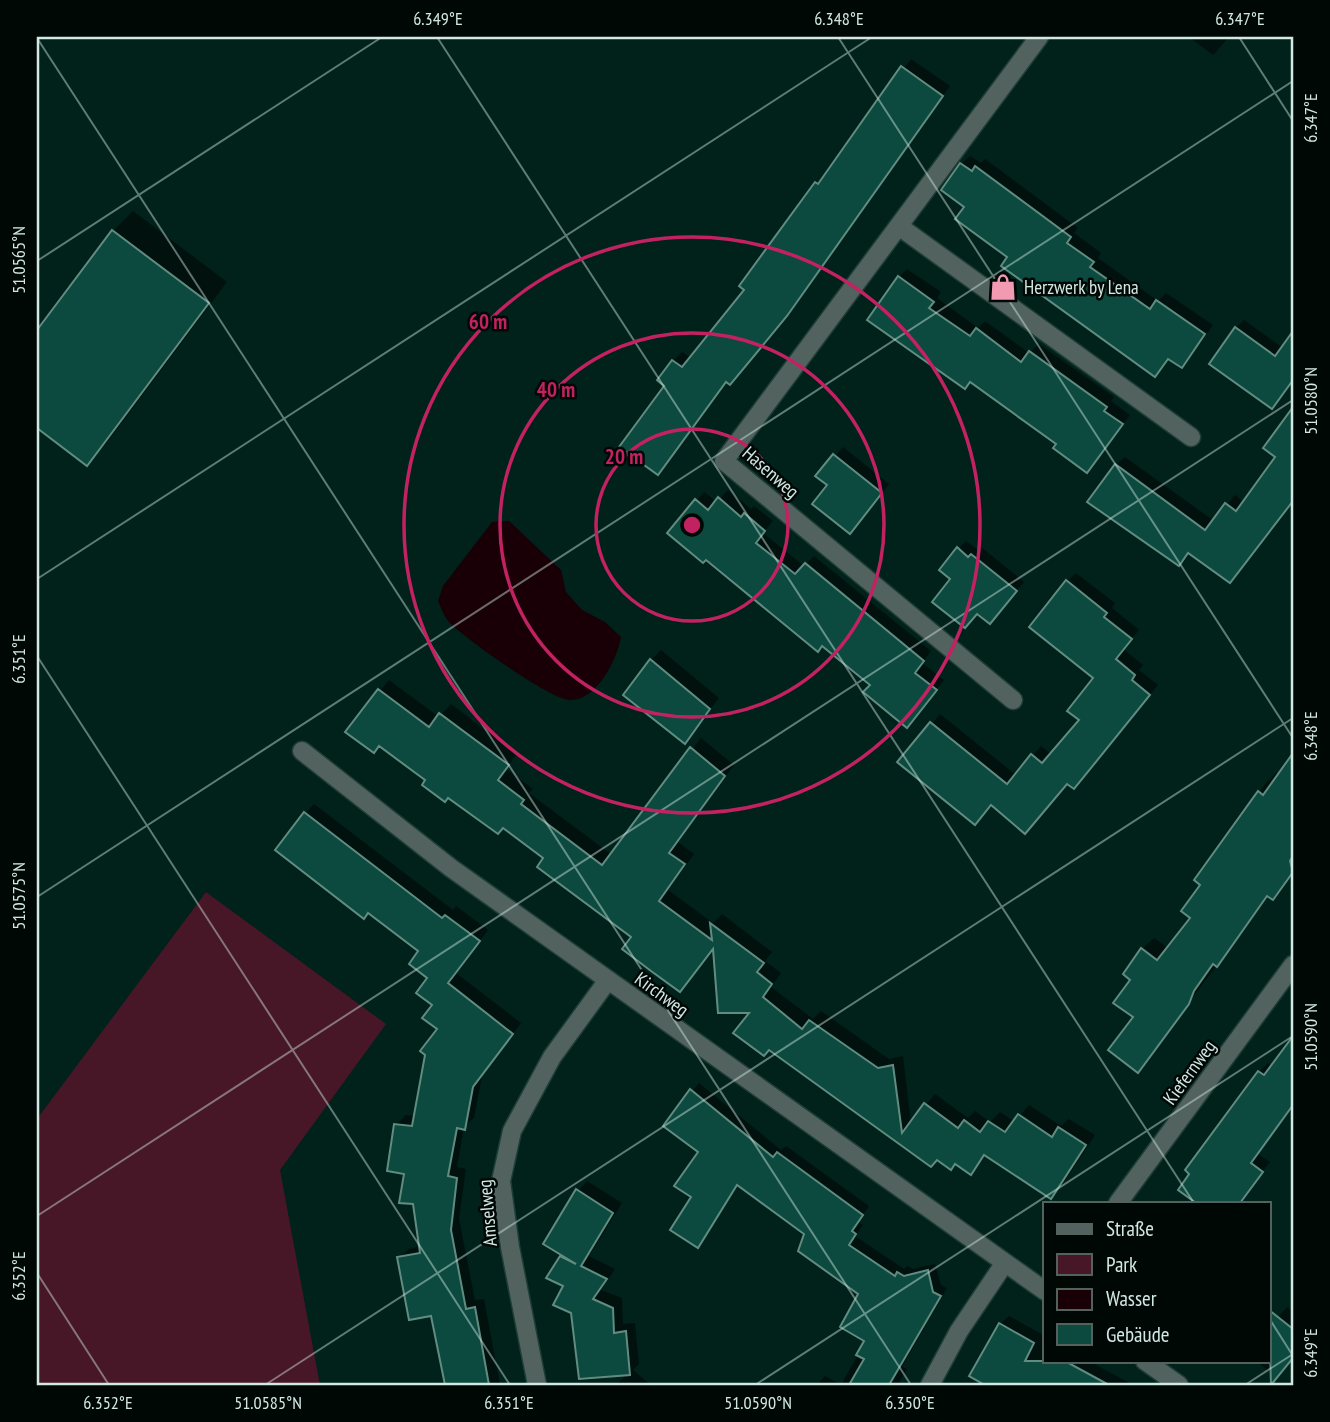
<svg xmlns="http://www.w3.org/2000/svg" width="1330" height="1422" viewBox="0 0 1330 1422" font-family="'PT Sans Narrow',sans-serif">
<rect width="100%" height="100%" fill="#01211b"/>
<!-- green -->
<polygon fill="#471727" points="206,892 386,1024 280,1170 320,1385 37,1385 37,1119"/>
<!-- water -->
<path fill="#190006" d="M509,521L561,570L566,592L582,610L605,622L621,637C617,659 597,701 570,700C551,700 466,639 451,624C445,619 441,608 438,601L443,586L492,522Z"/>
<!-- shadow -->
<g fill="#0007">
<polygon points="1189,37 1229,37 1213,55"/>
<polygon points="911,59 950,86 795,305 739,374 730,383 727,380 658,473 667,385 673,361 682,352 691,358 747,289 817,184"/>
<polygon points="970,156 981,163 985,159 1078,228 1074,233 1101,253 1098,258 1158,301 1166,293 1213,325 1190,357 1181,366 1169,358 1155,375 1010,256 966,207 961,164"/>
<polygon points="133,211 227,282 106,444 87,464 37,426 37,333 113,231"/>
<polygon points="907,269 941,292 937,298 978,328 985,321 1029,353 1039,344 1114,397 1111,401 1130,415 1087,471 899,277"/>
<polygon points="1244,320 1283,348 1293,337 1293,380 1272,407 1236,328"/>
<polygon points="1293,410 1293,500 1230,581 1190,552 1179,563 1116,465 1125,457 1214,521 1235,495 1244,502 1277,457 1265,448"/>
<polygon points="843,447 889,484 858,524 829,485 818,475"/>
<polygon points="728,490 751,509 754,506 773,521 763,533 804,566 814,556 931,651 922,663 944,680 915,717 823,644 817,649 669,533 704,492 717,502"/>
<polygon points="966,541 978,550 981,547 1024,582 990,622 953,579 958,549"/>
<polygon points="1076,573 1115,603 1112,608 1139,630 1123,649 1143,665 1139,670 1158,685 1083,778 1074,787 1068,782 991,804 900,762 940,714 1016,775 1041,746 1052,755 1081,720 1096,677 1067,581"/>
<polygon points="661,650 719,698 684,742 651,660"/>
<polygon points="389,680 439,717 451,704 517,754 506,769 533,789 529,793 612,855 701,738 734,765 678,842 694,854 668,890 713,923 722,914 772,952 765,961 781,973 771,987 813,1019 821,1011 889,1059 903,1056 911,1123 935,1094 968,1118 975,1111 990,1122 1000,1112 1015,1122 1029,1105 1061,1126 1069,1119 1095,1135 1061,1187 1051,1197 986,1155 970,1172 957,1162 938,1158 931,1165 753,1011 714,948 680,990 633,937 546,858 380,745 374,751 348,731"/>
<polygon points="1293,756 1293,818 1291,816 1293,874 1273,898 1269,895 1138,1071 1132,979 1142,949 1154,938 1169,949 1192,917 1203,885 1196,880 1266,783 1277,772 1278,777"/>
<polygon points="314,804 453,910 456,906 488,930 456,973 521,1023 482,1076 474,1118 464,1127 457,1167 466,1169 459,1219 475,1300 484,1299 500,1385 443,1385 446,1381 433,1314 399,1258 409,1249 421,1246 396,1125 406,1115 415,1116 439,1029 430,977 421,951 305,814"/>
<polygon points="1293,1039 1293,1106 1258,1154 1270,1162 1237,1203 1199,1203 1180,1189 1192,1173 1187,1170 1259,1072 1268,1063 1273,1067"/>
<polygon points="699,1083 781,1150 786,1146 869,1206 858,1222 863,1225 855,1236 904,1269 907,1266 913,1269 935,1264 941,1285 947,1288 902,1367 907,1369 898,1385 841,1385 866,1340 861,1293 806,1233 739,1184 697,1245 693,1196 700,1152 665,1125"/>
<polygon points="587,1181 622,1203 589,1256 615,1269 601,1290 622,1298 623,1324 635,1323 639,1364 633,1370 651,1385 616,1385 627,1374 572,1312 562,1257 578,1191"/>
<polygon points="1287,1307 1293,1312 1293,1358 1276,1377 1256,1361 1269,1361 1269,1328"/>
<polygon points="1009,1316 1045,1336 1045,1361 1089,1361 1133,1385 989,1385 971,1376 1000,1324"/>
<polygon points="825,1376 841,1385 817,1385"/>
</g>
<!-- building -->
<g fill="#0c493f" stroke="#618c82" stroke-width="2">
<polygon points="901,66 943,96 787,316 730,385 726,382 658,475 619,447 664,386 657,380 672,360 682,367 744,290 739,286 815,182 818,184"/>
<polygon points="960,163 972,171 975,166 1071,237 1067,243 1094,262 1090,267 1150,309 1156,300 1205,334 1182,368 1168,359 1155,377 1001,266 1007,257 955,219 964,207 941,190"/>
<polygon points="112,230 209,303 87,466 37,428 37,330"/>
<polygon points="898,276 934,302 929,308 970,336 976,328 1021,362 1029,351 1107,407 1104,411 1123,424 1087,473 1053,448 1056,444 970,382 965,389 867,320"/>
<polygon points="1235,327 1275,356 1293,331 1293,380 1272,409 1209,364"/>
<polygon points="1293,407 1293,501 1230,583 1188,553 1179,566 1087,502 1115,464 1205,530 1225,503 1236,511 1275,457 1263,448"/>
<polygon points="833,454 882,493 850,534 812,504 827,485 815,476"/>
<polygon points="718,497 741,517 744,513 765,531 756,543 795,574 805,563 924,661 915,673 937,690 907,728 863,692 870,685 822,646 818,652 706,560 703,563 667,533 695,499 708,510"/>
<polygon points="957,547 968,557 971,554 1017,591 990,624 977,614 965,628 932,602 950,579 939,570"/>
<polygon points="1066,580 1107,613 1104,617 1132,639 1116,659 1135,675 1132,680 1150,695 1074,789 1067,784 1025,834 991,805 975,825 897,762 930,722 1007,784 1031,754 1042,763 1079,720 1067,711 1093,678 1029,627"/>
<polygon points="650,659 710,709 685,744 623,695"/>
<polygon points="378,689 429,727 439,713 509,765 498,780 524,800 521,804 602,865 690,747 725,776 669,853 685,864 659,901 712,940 710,923 764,963 757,972 772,984 763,997 802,1029 809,1020 878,1068 893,1065 902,1133 924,1103 958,1128 964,1120 980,1132 988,1121 1005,1132 1018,1114 1052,1137 1058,1127 1086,1145 1051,1199 984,1155 971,1175 955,1164 951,1170 937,1160 931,1167 769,1050 764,1056 733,1033 749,1013 718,1013 713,949 680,992 651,971 622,949 631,937 537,867 543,858 503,828 498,834 448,798 445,802 422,785 425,780 379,746 374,753 345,732"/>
<polygon points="1293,753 1293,856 1290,861 1293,872 1273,900 1267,896 1217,967 1213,964 1194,991 1189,1004 1138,1073 1108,1050 1133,1017 1113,1003 1130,980 1123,974 1141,948 1157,960 1190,918 1181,911 1200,885 1194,880 1258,791 1263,795"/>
<polygon points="304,812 442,918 445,915 480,941 448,983 513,1034 473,1087 465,1130 457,1128 448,1176 457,1178 451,1230 466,1309 475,1307 489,1385 445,1385 431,1316 409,1320 397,1257 420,1253 413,1204 399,1203 404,1174 387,1171 394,1124 412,1126 425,1055 420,1051 437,1029 422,1018 432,1005 416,993 427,978 409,964 418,951 368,913 364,919 275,850"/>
<polygon points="1293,1036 1293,1105 1251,1163 1263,1172 1240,1203 1196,1203 1178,1190 1189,1174 1185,1170 1258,1071 1264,1075"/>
<polygon points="690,1089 773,1157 777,1152 863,1215 852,1231 856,1234 849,1245 895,1276 897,1272 904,1276 928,1270 933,1292 941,1296 889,1385 849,1385 864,1359 856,1355 864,1341 840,1327 858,1294 798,1251 804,1234 737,1185 698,1248 670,1230 691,1197 674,1186 698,1152 663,1126"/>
<polygon points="576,1189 613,1213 581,1266 607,1279 593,1299 613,1308 614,1333 626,1331 630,1375 579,1379 571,1313 553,1305 563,1286 546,1278 560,1256 576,1264 543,1244"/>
<polygon points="1269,1310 1293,1329 1293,1358 1271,1385"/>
<polygon points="999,1323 1034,1343 1025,1361 1065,1361 1109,1385 985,1385 969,1376"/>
</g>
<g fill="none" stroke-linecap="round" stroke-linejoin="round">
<defs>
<g id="minor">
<polyline points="900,227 1191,437"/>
<polyline points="1013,700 724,461 1039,37"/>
<polyline points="302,751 451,868 1045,1291"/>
<polyline points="1118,1203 1293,965"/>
<polyline points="1145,1361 1179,1385"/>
<polyline points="537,1385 510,1247 501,1181 512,1131 552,1057 608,980"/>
<polyline points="930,1385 959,1331 1004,1264"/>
</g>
</defs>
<!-- minor casing -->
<use href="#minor" stroke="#1e3d37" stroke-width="21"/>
<!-- minor -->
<use href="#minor" stroke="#52635f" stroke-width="18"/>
</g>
<!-- ticks -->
<path fill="none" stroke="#d2e8e3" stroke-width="2" stroke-opacity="0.45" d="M437,37L1194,1203M838,37L1293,738M1239,37L1293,121M37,38L911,1385M37,261L382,37M37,579L872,37M37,656L510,1385M37,897L1293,81M37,1216L1293,400M37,1273L109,1385M1269,1318L1293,1356M265,1385L1293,718M755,1385L1293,1036M1245,1385L1293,1354"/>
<!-- distance rings -->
<g fill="none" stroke="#c32262" stroke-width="3.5">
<circle cx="692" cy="525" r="96"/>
<circle cx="692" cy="525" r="192"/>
<circle cx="692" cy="525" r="288"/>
</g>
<!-- icons -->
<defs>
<symbol id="shop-bare" viewBox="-9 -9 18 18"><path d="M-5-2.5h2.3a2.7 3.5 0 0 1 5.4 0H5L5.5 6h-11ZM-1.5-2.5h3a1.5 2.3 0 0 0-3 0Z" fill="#f19ab1" stroke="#000806" stroke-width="2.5" paint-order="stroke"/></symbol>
</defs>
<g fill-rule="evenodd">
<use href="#shop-bare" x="984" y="268" width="38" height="38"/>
</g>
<g text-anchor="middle" stroke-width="5" stroke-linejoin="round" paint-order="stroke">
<!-- poi labels -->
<g font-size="19" fill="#d2e8e3" stroke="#000806" text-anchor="start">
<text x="1024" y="294">Herzwerk by Lena</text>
</g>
<!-- street labels -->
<g font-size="19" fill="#d2e8e3" stroke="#000806">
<text transform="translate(771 472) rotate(41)" y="7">Hasenweg</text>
<text transform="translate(662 994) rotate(36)" y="7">Kirchweg</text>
<text transform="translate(1189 1072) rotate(-54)" y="7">Kiefernweg</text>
<text transform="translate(487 1213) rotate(-95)" y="7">Amselweg</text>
</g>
</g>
<circle cx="692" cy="525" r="10" fill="#c32262" stroke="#000806" stroke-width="3.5"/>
<g font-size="21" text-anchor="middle" font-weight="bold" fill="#c32262" stroke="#000806" stroke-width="5" stroke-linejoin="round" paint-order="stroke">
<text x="488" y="329">60 m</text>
<text x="556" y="397">40 m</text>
<text x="624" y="464">20 m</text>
</g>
<!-- border -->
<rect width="1330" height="1422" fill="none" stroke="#000806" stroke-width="77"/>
<!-- legend -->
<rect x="1043" y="1202" width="228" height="161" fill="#000806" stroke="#54625e" stroke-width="2"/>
<rect x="1057" y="1224" width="35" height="10" fill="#52635f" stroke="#54625e" stroke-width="2"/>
<text x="1106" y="1236" font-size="21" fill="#d2e8e3">Straße</text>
<rect x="1057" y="1254" width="35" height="21" fill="#471727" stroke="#54625e" stroke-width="2"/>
<text x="1106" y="1272" font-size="21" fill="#d2e8e3">Park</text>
<rect x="1057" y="1289" width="35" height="21" fill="#190006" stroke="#54625e" stroke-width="2"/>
<text x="1106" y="1306" font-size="21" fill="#d2e8e3">Wasser</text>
<rect x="1057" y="1324" width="35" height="21" fill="#0c493f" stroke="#54625e" stroke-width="2"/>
<text x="1106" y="1342" font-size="21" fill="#d2e8e3">Gebäude</text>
<rect x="38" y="38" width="1254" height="1346" fill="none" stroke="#d2e8e3" stroke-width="2.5"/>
<g font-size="18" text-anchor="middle" fill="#d2e8e3">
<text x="438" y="25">6.349°E</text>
<text x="839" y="25">6.348°E</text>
<text x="1240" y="25">6.347°E</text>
<text transform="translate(1311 118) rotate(-90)" y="6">6.347°E</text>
<text transform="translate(19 260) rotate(-90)" y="6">51.0565°N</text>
<text transform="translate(1311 401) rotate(-90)" y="6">51.0580°N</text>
<text transform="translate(19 659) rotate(-90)" y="6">6.351°E</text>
<text transform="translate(1311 736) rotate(-90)" y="6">6.348°E</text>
<text transform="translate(19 896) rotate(-90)" y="6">51.0575°N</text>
<text transform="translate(1311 1037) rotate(-90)" y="6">51.0590°N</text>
<text transform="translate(19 1276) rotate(-90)" y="6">6.352°E</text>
<text transform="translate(1311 1353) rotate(-90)" y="6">6.349°E</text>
<text x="108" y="1409">6.352°E</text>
<text x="268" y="1409">51.0585°N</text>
<text x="509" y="1409">6.351°E</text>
<text x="758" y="1409">51.0590°N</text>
<text x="910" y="1409">6.350°E</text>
</g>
</svg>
